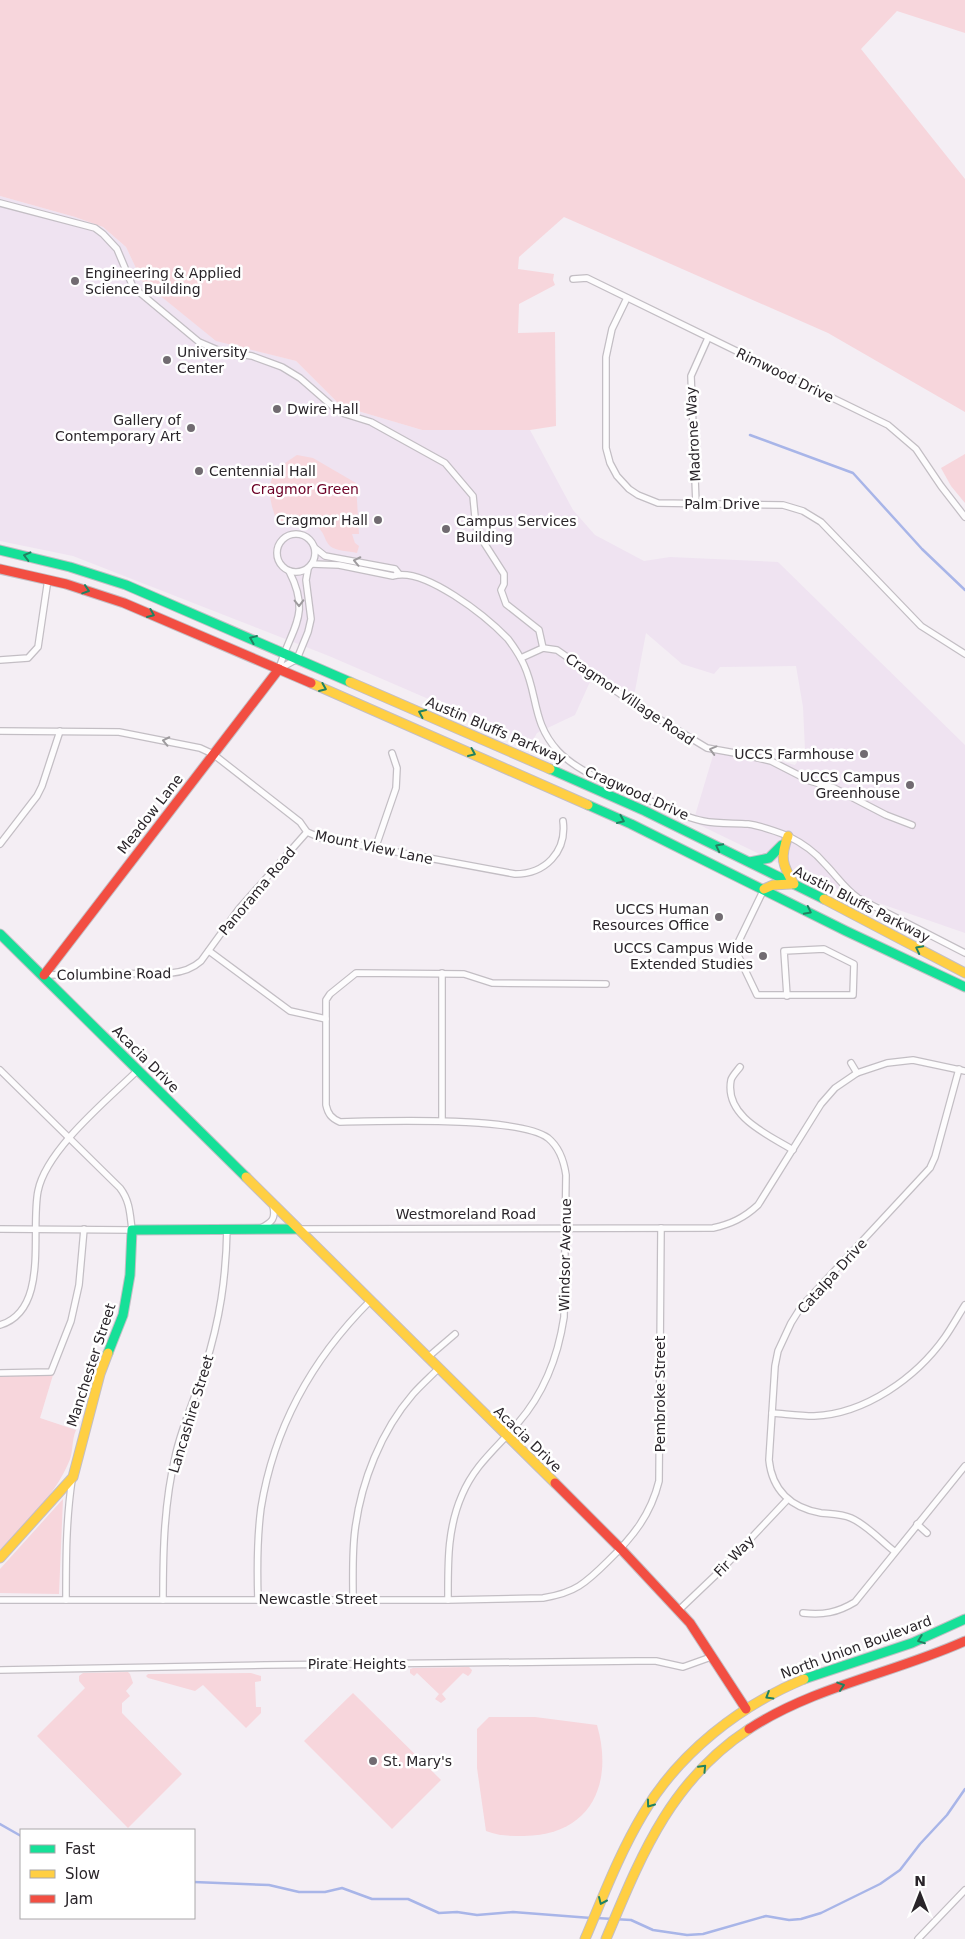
<svg xmlns="http://www.w3.org/2000/svg" width="965" height="1939" viewBox="0 0 965 1939" font-family="'DejaVu Sans',sans-serif">
<rect width="100%" height="100%" fill="#f4eef4"/>
<!-- built -->
<path fill="#efe3f1" fill-rule="evenodd" d="M0,196L75,217L103,227L126,247L142,281L216,340L296,361L341,406L422,430H530L573,510L595,535L644,561L670,557L778,562L965,745V933L815,881L535,745L329,656L73,556L0,541ZM646,633L682,664L714,674L720,667L796,666L803,707L805,750L795,765L752,754L715,749L694,819L532,742L537,733L575,715L594,673L634,696Z"/>
<!-- green -->
<g fill="#f7d6dc">
<polygon points="0,0 965,0 965,33 897,11 861,49 965,179 965,412 828,333 564,217 519,257 518,269 554,274 553,280 555,285 519,304 518,333 555,332 556,426 530,430 422,430 341,406 296,361 216,341 142,281 126,247 103,227 75,217 0,196"/>
<polygon points="965,454 965,503 951,486 941,468"/>
<path d="M297,455L313,458L356,483L359,534H352L355,543L359,546L357,553C349,551 336,551 330,546C326,542 325,537 322,532C312,517 294,519 278,523C271,508 264,483 278,469C283,464 291,459 297,455Z"/>
<path d="M53,1375L40,1418L76,1430C71,1441 74,1453 68,1464C53,1498 25,1524 0,1550V1376Z"/>
<polygon points="63,1499 59,1594 0,1593 0,1569"/>
<polygon points="469,1667 472,1670 471,1673 468,1676 463,1673 442,1694 446,1699 441,1703 435,1699 439,1694 417,1673 414,1676 410,1673 410,1669 413,1668"/>
<polygon points="128,1672 130,1674 133,1683 126,1691 130,1696 122,1703 122,1713 182,1774 128,1828 37,1736 85,1688 79,1681 79,1676 83,1673"/>
<polygon points="251,1673 261,1676 261,1681 255,1682 256,1707 261,1707 261,1713 246,1728 203,1685 195,1691 148,1678 146,1676 148,1674"/>
<polygon points="353,1693 441,1780 392,1829 304,1741"/>
<path d="M489,1717H535L597,1725C614,1784 591,1835 524,1836C511,1836 499,1836 486,1831L477,1768V1729Z"/>
</g>
<g fill="none" stroke-linecap="round" stroke-linejoin="round">
<!-- stream -->
<g stroke="#a8b5e8" stroke-width="2.5">
<polyline points="750,435 853,473 922,549 965,590"/>
<polyline points="0,1824 21,1836"/>
<polyline points="194,1882 269,1885 299,1892 325,1892 342,1888 372,1899 408,1899 439,1913 457,1912 477,1915 513,1912 591,1918"/>
<polyline points="596,1918 631,1920 653,1930 687,1935 703,1934 766,1916 789,1920 801,1919 821,1913 880,1884 900,1870 920,1844 947,1815 965,1789"/>
</g>
<defs>
<g id="street">
<polyline points="0,203 95,228 103,234 117,249 133,287 199,342 220,351 252,356 282,367 300,378 339,412 371,422 445,463 473,496 476,527 479,535 504,574 504,584 501,590 506,604 539,630 543,648"/>
<polyline points="573,279 587,278 888,425 916,449 941,486 965,517"/>
<polyline points="627,298 612,329 606,357 606,448 610,463 617,476 629,489 638,495 658,503 783,505 803,511 821,522 921,626 965,654"/>
<polyline points="696,504 691,376 708,338"/>
<circle cx="296" cy="553" r="19"/>
<polyline points="315,548 325,556 395,569 399,574"/>
<path d="M312,564L339,565L393,576C424,566 487,617 508,639C514,647 520,656 524,665C538,695 532,723 558,751C580,774 615,785 644,798C663,806 682,817 703,821C718,824 733,823 748,824C762,826 775,831 788,836C802,843 814,851 824,863C836,875 844,888 858,898L965,953"/>
<polyline points="521,658 543,648 557,650 636,705 707,748 746,755 771,761 810,781 834,788 886,815 912,825"/>
<polyline points="0,660 28,658 38,647 48,579"/>
<polyline points="279,669 297,659 308,632 311,619 306,580 308,569"/>
<path d="M279,669C291,627 312,616 289,571"/>
<path d="M0,731L119,732L200,748L213,754L300,822L307,832L321,838L515,874C545,874 567,852 563,821"/>
<polyline points="0,844 37,796 42,786 60,731"/>
<polyline points="375,849 396,788 397,768 392,753"/>
<polyline points="764,889 735,949 757,995 853,995 854,964 824,949 784,951 787,996"/>
<polyline points="209,951 290,1011 326,1019"/>
<path d="M44,975L171,973C183,972 192,969 201,961L238,910L307,832"/>
<polyline points="851,1063 857,1073"/>
<path d="M740,1067C737,1071 732,1076 731,1080C724,1117 769,1135 793,1150"/>
<path d="M0,1070L120,1188C130,1201 130,1214 132,1230L0,1229"/>
<polyline points="442,1121 442,973"/>
<path d="M261,1228C272,1222 276,1219 273,1206"/>
<path d="M298,1229L713,1228C731,1224 744,1218 758,1205L821,1104L835,1088L857,1073L887,1063L913,1060L965,1071"/>
<path d="M0,1325C50,1310 30,1230 38,1191C46,1150 107,1100 138,1070"/>
<polyline points="427,1358 455,1334"/>
<polyline points="0,1373 51,1372 71,1321 79,1285 84,1229"/>
<path d="M772,1413C786,1414 800,1416 814,1416C865,1414 916,1378 945,1337C952,1327 958,1316 965,1305"/>
<polyline points="917,1524 927,1533"/>
<path d="M894,1551C881,1541 867,1525 851,1518C842,1514 831,1514 821,1513C791,1508 772,1490 769,1460L775,1366L778,1351L791,1323L801,1307L930,1168L935,1157L959,1069"/>
<path d="M0,1600H448L543,1598C555,1596 568,1593 579,1586C590,1579 599,1570 608,1561C633,1537 651,1514 659,1481L661,1228"/>
<path d="M66,1600C66,1560 66,1520 72,1480"/>
<path d="M163,1600C163,1549 164,1503 176,1453C183,1423 196,1396 205,1367C220,1319 226,1279 227,1228"/>
<path d="M258,1600C257,1569 257,1538 261,1508C274,1427 313,1358 370,1301"/>
<path d="M353,1600C353,1577 352,1553 355,1530C361,1482 381,1431 413,1394C421,1385 430,1377 438,1369"/>
<path d="M448,1600C448,1564 447,1529 462,1495C475,1464 497,1448 518,1423C545,1392 558,1357 564,1317L566,1175C564,1161 559,1147 548,1138C519,1116 380,1121 340,1122C331,1118 328,1114 326,1105V1000L330,994L356,973L464,974L492,983L606,984"/>
<polyline points="679,1610 721,1570 787,1500"/>
<path d="M803,1613C823,1615 837,1613 855,1602L965,1466"/>
<polyline points="0,1670 265,1665 637,1661 656,1661 683,1667 711,1657"/>
<polyline points="918,1939 965,1890"/>
</g>
<g id="fast">
<polyline points="0,550 70,567 126,585 350,682"/>
<polyline points="550,769 645,811 824,899"/>
<polyline points="588,805 631,824 846,931 965,987"/>
<polyline points="750,862 769,858 782,845"/>
<polyline points="0,934 246,1177"/>
<polyline points="108,1353 123,1315 130,1275 132,1230 296,1229"/>
<polyline points="804,1679 912,1643 965,1619"/>
</g>
<g id="slow">
<polyline points="350,682 550,769"/>
<polyline points="311,683 588,805"/>
<path d="M788,836C780,857 782,865 794,884"/>
<polyline points="764,889 773,885 791,884"/>
<polyline points="824,899 965,973"/>
<polyline points="246,1177 555,1483"/>
<polyline points="0,1558 73,1477 100,1374 108,1353"/>
<path d="M585,1939C603,1897 619,1854 643,1814C679,1753 739,1706 804,1679"/>
<path d="M606,1939C641,1856 670,1781 749,1729"/>
</g>
<g id="jam">
<polyline points="0,569 66,584 124,603 311,683"/>
<polyline points="44,975 279,669"/>
<polyline points="555,1483 621,1549 690,1623 746,1709"/>
<path d="M749,1729C815,1686 894,1673 965,1641"/>
</g>
</defs>
<!-- street casing -->
<use href="#street" stroke="#c3bec4" stroke-width="8"/>
<!-- fast casing -->
<use href="#fast" stroke="#c3bec4" stroke-width="11"/>
<!-- slow casing -->
<use href="#slow" stroke="#c3bec4" stroke-width="11"/>
<!-- jam casing -->
<use href="#jam" stroke="#c3bec4" stroke-width="11"/>
<!-- street -->
<use href="#street" stroke="#fdfcfd" stroke-width="5.5"/>
<!-- fast -->
<use href="#fast" stroke="#16e098" stroke-width="9"/>
<!-- slow -->
<use href="#slow" stroke="#ffcf43" stroke-width="9"/>
<!-- jam -->
<use href="#jam" stroke="#f24e42" stroke-width="9"/>
</g>
<!-- one-way arrows -->
<defs><path id="oneway-chevron" d="M-2-3.5L2.5 0L-2 3.5" fill="none" stroke-width="1.6" stroke-linecap="round" stroke-linejoin="round" transform="scale(1.25)"/></defs>
<g stroke="#208261">
<use href="#oneway-chevron" transform="translate(27 556) rotate(-166)"/>
<use href="#oneway-chevron" transform="translate(86 590) rotate(18)"/>
<use href="#oneway-chevron" transform="translate(151 614) rotate(23)"/>
<use href="#oneway-chevron" transform="translate(253 639) rotate(-157)"/>
<use href="#oneway-chevron" transform="translate(323 688) rotate(23)"/>
<use href="#oneway-chevron" transform="translate(422 713) rotate(-156)"/>
<use href="#oneway-chevron" transform="translate(472 753) rotate(24)"/>
<use href="#oneway-chevron" transform="translate(621 820) rotate(24)"/>
<use href="#oneway-chevron" transform="translate(719 847) rotate(-153)"/>
<use href="#oneway-chevron" transform="translate(808 911) rotate(27)"/>
<use href="#oneway-chevron" transform="translate(919 949) rotate(-153)"/>
<use href="#oneway-chevron" transform="translate(921 1640) rotate(159)"/>
<use href="#oneway-chevron" transform="translate(841 1686) rotate(-18)"/>
<use href="#oneway-chevron" transform="translate(769 1696) rotate(149)"/>
<use href="#oneway-chevron" transform="translate(703 1768) rotate(-46)"/>
<use href="#oneway-chevron" transform="translate(650 1804) rotate(126)"/>
<use href="#oneway-chevron" transform="translate(602 1901) rotate(114)"/>
</g>
<g stroke="#9e9b9e">
<use href="#oneway-chevron" transform="translate(357 561) rotate(-168)"/>
<use href="#oneway-chevron" transform="translate(299 603) rotate(89)"/>
<use href="#oneway-chevron" transform="translate(166 741) rotate(-168)"/>
<use href="#oneway-chevron" transform="translate(713 750) rotate(-165)"/>
</g>
<!-- markers -->
<g fill="#716b71" stroke="#fff" stroke-width="2">
<circle cx="75" cy="281" r="5"/>
<circle cx="167" cy="360" r="5"/>
<circle cx="277" cy="409" r="5"/>
<circle cx="191" cy="428" r="5"/>
<circle cx="199" cy="471" r="5"/>
<circle cx="378" cy="520" r="5"/>
<circle cx="446" cy="529" r="5"/>
<circle cx="864" cy="754" r="5"/>
<circle cx="910" cy="785" r="5"/>
<circle cx="719" cy="917" r="5"/>
<circle cx="763" cy="956" r="5"/>
<circle cx="373" cy="1761" r="5"/>
</g>
<g text-anchor="middle" stroke-width="5" stroke-linejoin="round" paint-order="stroke">
<!-- poi labels -->
<g font-size="14" fill="#2a252a" stroke="#fff" text-anchor="start">
<text x="85" y="278">Engineering &amp; Applied<tspan x="85" dy="16">Science Building</tspan></text>
<text x="177" y="357">University<tspan x="177" dy="16">Center</tspan></text>
<text x="287" y="414">Dwire Hall</text>
<text x="181" y="425" text-anchor="end">Gallery of<tspan x="181" dy="16">Contemporary Art</tspan></text>
<text x="209" y="476">Centennial Hall</text>
<text x="368" y="525" text-anchor="end">Cragmor Hall</text>
<text x="456" y="526">Campus Services<tspan x="456" dy="16">Building</tspan></text>
<text x="854" y="759" text-anchor="end">UCCS Farmhouse</text>
<text x="900" y="782" text-anchor="end">UCCS Campus<tspan x="900" dy="16">Greenhouse</tspan></text>
<text x="709" y="914" text-anchor="end">UCCS Human<tspan x="709" dy="16">Resources Office</tspan></text>
<text x="753" y="953" text-anchor="end">UCCS Campus Wide<tspan x="753" dy="16">Extended Studies</tspan></text>
<text x="383" y="1766">St. Mary's</text>
</g>
<!-- street labels -->
<g font-size="14" fill="#2a252a" stroke="#fff">
<text transform="translate(785 375) rotate(26)" y="5">Rimwood Drive</text>
<text transform="translate(693 434) rotate(-93)" y="5">Madrone Way</text>
<text x="722" y="509">Palm Drive</text>
<text transform="translate(630 699) rotate(34)" y="5">Cragmor Village Road</text>
<text transform="translate(496 730) rotate(23)" y="5">Austin Bluffs Parkway</text>
<text transform="translate(637 793) rotate(24)" y="5">Cragwood Drive</text>
<text transform="translate(150 814) rotate(-52)" y="5">Meadow Lane</text>
<text transform="translate(374 847) rotate(12)" y="5">Mount View Lane</text>
<text transform="translate(257 891) rotate(-50)" y="5">Panorama Road</text>
<text transform="translate(862 904) rotate(27)" y="5">Austin Bluffs Parkway</text>
<text transform="translate(114 974) rotate(-1)" y="5">Columbine Road</text>
<text transform="translate(146 1059) rotate(45)" y="5">Acacia Drive</text>
<text x="466" y="1219">Westmoreland Road</text>
<text transform="translate(565 1255) rotate(-89)" y="5">Windsor Avenue</text>
<text transform="translate(832 1276) rotate(-48)" y="5">Catalpa Drive</text>
<text transform="translate(91 1365) rotate(-72)" y="5">Manchester Street</text>
<text transform="translate(660 1394) rotate(-90)" y="5">Pembroke Street</text>
<text transform="translate(191 1414) rotate(-73)" y="5">Lancashire Street</text>
<text transform="translate(528 1439) rotate(44)" y="5">Acacia Drive</text>
<text transform="translate(734 1556) rotate(-46)" y="5">Fir Way</text>
<text x="318" y="1604">Newcastle Street</text>
<text transform="translate(856 1647) rotate(-20)" y="5">North Union Boulevard</text>
<text x="357" y="1669">Pirate Heights</text>
</g>
<!-- park labels -->
<g font-size="14" fill="#6c0026" stroke="#fff">
<text x="305" y="494">Cragmor Green</text>
</g>
</g>
<!-- legend -->
<rect x="20" y="1829" width="175" height="90" fill="#ffffff" stroke="#aaa8aa"/>
<rect x="30" y="1845" width="25" height="8" fill="#16e098" stroke="#aaa8aa"/>
<text x="65" y="1854" font-size="15" fill="#2a252a">Fast</text>
<rect x="30" y="1870" width="25" height="8" fill="#ffcf43" stroke="#aaa8aa"/>
<text x="65" y="1879" font-size="15" fill="#2a252a">Slow</text>
<rect x="30" y="1895" width="25" height="8" fill="#f24e42" stroke="#aaa8aa"/>
<text x="65" y="1904" font-size="15" fill="#2a252a">Jam</text>
<!-- north arrow -->
<g transform="translate(920 1894)" stroke="#ffffff" stroke-width="4" paint-order="stroke">
<path d="M0-4L9 19L0 12L-9 19Z" fill="#2a252a"/>
<text y="-8" font-size="14" font-weight="bold" text-anchor="middle" fill="#2a252a">N</text>
</g>
</svg>
